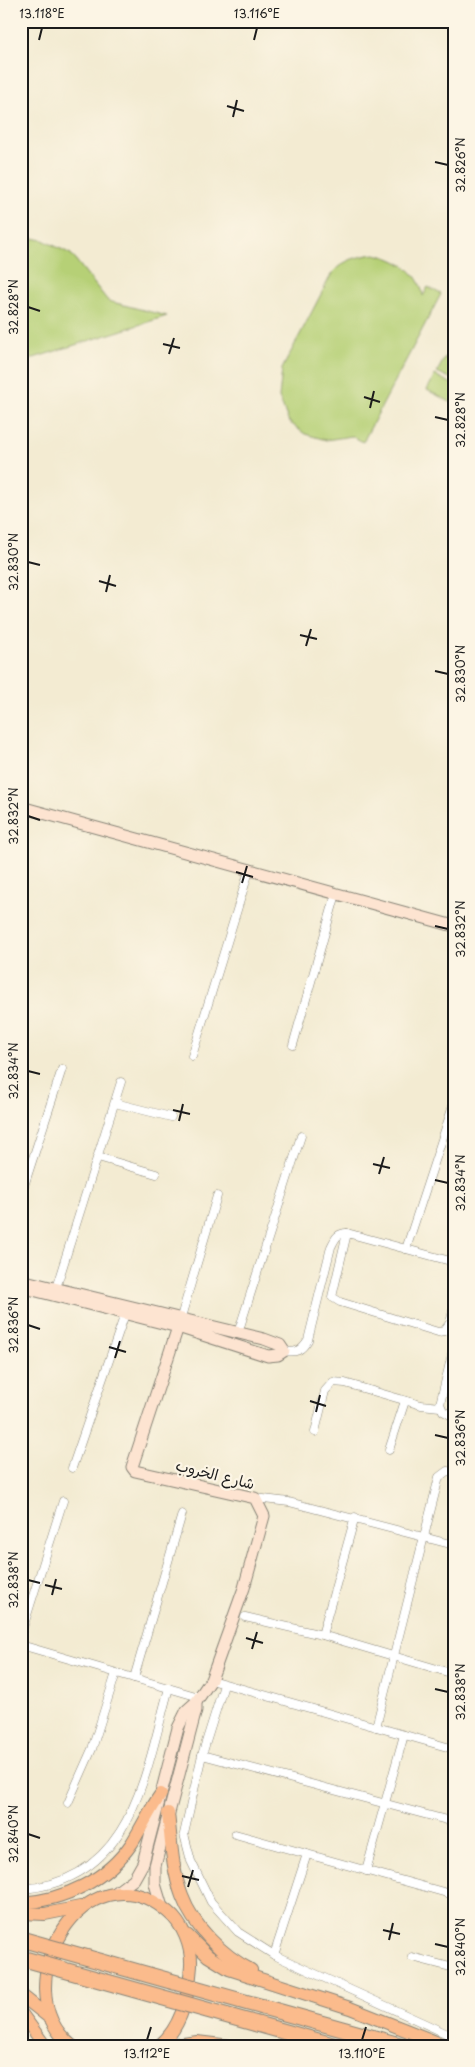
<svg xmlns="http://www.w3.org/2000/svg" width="475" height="2067" viewBox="0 0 475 2067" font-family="'Playpen Sans','Playpen Sans Arabic',sans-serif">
<rect width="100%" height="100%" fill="#fcf5e5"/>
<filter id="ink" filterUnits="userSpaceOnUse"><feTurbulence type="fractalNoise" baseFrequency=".02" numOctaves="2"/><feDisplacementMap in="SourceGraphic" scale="10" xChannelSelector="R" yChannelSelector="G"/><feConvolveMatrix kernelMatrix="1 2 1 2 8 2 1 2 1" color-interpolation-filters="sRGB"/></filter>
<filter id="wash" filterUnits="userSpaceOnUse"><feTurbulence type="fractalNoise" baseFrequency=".0096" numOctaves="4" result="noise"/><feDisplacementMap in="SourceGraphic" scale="20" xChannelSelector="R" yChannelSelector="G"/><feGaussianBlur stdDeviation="1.12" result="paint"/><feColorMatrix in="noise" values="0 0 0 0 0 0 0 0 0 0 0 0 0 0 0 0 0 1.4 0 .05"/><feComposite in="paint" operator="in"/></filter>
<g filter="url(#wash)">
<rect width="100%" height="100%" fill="#f3ebd2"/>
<!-- green -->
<g fill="#b6d076" stroke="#697649">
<polygon points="21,236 43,240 71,254 108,301 167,316 21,362"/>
<path d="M375,254C397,259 420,271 423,296L428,287L441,294L363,442L352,436L326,440L305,434L289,422L279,398L282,369L332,273C345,259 356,257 375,254Z"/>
<polygon points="445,357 454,361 454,380 437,372"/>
<polygon points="435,375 454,385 454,404 427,390"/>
</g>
</g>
<g filter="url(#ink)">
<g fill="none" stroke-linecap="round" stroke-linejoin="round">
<defs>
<g id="street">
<polyline points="293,1045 336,894"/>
<polyline points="192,1056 249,871"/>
<polyline points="115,1103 171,1117"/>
<polyline points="98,1157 156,1174"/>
<polyline points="21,1195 62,1069"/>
<polyline points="406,1249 454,1103"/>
<polyline points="454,1262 347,1233 332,1297 340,1302 438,1332 444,1331 450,1323 454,1307"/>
<polyline points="56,1288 121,1082"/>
<polyline points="181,1317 217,1196"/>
<polyline points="238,1333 301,1136"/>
<polyline points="454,1346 440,1404 443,1411 454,1417"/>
<path d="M284,1351C296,1353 301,1351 308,1340L331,1247C335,1239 337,1233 347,1233"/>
<polyline points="315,1432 325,1391 333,1382 345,1383 421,1405 440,1407"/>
<polyline points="389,1450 405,1401"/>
<polyline points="72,1468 125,1314"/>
<polyline points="255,1498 289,1502 454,1545"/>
<polyline points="245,1617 322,1635 454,1674"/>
<polyline points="21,1634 63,1501"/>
<polyline points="322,1635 355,1517"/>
<polyline points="21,1645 199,1697"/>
<polyline points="134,1678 182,1514"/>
<polyline points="211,1680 454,1749"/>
<polyline points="224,1685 202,1755 184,1834 191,1861 211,1902 238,1932 274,1955 454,2037"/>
<polyline points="376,1727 439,1477 447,1471 454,1472"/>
<polyline points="202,1755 454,1822"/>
<polyline points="68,1803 92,1749 116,1673"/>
<polyline points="235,1834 454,1895"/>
<polyline points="366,1871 404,1735"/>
<path d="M21,1889C133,1882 145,1773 169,1688"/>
<polyline points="274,1955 307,1854"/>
<polyline points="412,1957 454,1968"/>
<polyline points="21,2042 24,2046"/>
</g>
<g id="secondary">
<polyline points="21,807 454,926"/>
<polyline points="21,1280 264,1339 280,1345 284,1351 278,1355 268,1356 178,1327 21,1287"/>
<polyline points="114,1894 134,1879 143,1863 178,1728 187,1710 196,1702 211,1680 244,1588 264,1516 255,1498 135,1471 132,1467 178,1327"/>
<polyline points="162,1907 155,1884 155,1866 196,1710 196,1702"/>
</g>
<g id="primary">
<path d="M168,1813C171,1840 172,1870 182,1896C193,1926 223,1956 251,1970"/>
<path d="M21,1903C65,1900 107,1880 132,1843C142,1827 150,1809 161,1794"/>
<polyline points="21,1913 45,1914 80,1907"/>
<polyline points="187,1935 208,1956 229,1969 350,2008 446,2046"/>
<polyline points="21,1995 50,2018"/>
<polyline points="21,2013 45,2046"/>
<path d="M72,2046C0,1989 86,1841 168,1912C183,1924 192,1947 191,1966C189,1994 182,2027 159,2046"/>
<polyline points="170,2046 197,2042 230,2046"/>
</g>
<g id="highway">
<polyline points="263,2007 403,2046"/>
<polyline points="257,2024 336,2046"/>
</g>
</defs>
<!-- street casing -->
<use href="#street" stroke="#888477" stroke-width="9"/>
<!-- secondary casing -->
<use href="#secondary" stroke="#888477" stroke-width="13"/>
<!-- primary casing -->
<use href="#primary" stroke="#888477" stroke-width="14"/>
<!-- highway casing -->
<use href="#highway" stroke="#888477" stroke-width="17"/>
<!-- street -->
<use href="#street" stroke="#fff" stroke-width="8"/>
<!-- secondary -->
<use href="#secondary" stroke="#fde4d1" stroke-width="11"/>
<!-- primary -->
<use href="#primary" stroke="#fbbb8c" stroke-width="12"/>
<!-- highway -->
<use href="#highway" stroke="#fbbb8c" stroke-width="15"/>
<defs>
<g id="highway-bridge">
<polyline points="21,1939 263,2007"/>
<polyline points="21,1958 257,2024"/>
</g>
</defs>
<!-- highway-bridge casing -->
<use href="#highway-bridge" stroke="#888477" stroke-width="17" stroke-linecap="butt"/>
<!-- highway-bridge -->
<use href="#highway-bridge" stroke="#fbbb8c" stroke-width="15"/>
</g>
</g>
<!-- ticks -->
<path fill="none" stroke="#1c1c1c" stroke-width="2" d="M39,40L42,28M254,40L257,28M227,106L244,111M233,117L237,100M435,162L448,165M28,307L40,311M163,344L180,348M169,354L174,338M364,397L380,402M370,408L374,391M435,417L448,420M28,562L40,565M99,581L116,586M106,592L110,575M300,635L317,639M306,646L311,629M435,671L448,674M28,816L40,820M236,872L253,877M242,883L247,866M435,926L448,929M28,1071L40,1074M173,1110L190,1114M179,1121L183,1104M373,1164L390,1168M379,1174L384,1157M435,1180L448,1183M28,1325L40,1329M109,1347L126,1352M115,1358L120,1341M310,1401L326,1406M316,1412L320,1395M435,1435L448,1438M28,1580L40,1583M45,1585L62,1589M52,1595L56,1579M246,1638L263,1643M252,1649L257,1632M435,1689L448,1692M28,1834L40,1838M182,1876L199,1880M188,1887L193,1870M383,1930L400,1934M389,1940L393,1923M435,1944L448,1947M147,2040L151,2027M362,2040L366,2027"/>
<g text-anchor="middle" stroke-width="4.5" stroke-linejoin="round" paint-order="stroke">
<!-- street labels -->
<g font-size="15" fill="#1c1c1c" stroke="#fcf5e5">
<text transform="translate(215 1475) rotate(14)" y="5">شارع الخروب</text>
</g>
</g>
<!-- margin -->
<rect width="475" height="2067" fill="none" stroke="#fcf5e5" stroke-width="55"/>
<rect x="28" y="28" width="420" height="2012" fill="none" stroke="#1c1c1c" stroke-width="2"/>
<g font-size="12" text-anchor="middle" fill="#1c1c1c">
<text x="42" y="18">13.118°E</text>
<text x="257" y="18">13.116°E</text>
<text transform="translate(461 165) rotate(-90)" y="4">32.826°N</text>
<text transform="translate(14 307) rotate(-90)" y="4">32.828°N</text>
<text transform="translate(461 420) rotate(-90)" y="4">32.828°N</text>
<text transform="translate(14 562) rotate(-90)" y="4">32.830°N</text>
<text transform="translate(461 674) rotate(-90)" y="4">32.830°N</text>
<text transform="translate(14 816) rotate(-90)" y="4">32.832°N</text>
<text transform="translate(461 929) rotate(-90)" y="4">32.832°N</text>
<text transform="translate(14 1071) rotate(-90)" y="4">32.834°N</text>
<text transform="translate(461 1183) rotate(-90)" y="4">32.834°N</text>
<text transform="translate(14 1325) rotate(-90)" y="4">32.836°N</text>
<text transform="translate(461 1438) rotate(-90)" y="4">32.836°N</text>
<text transform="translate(14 1580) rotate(-90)" y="4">32.838°N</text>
<text transform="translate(461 1692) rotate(-90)" y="4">32.838°N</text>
<text transform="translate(14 1834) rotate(-90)" y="4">32.840°N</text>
<text transform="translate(461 1947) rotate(-90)" y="4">32.840°N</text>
<text x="147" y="2058">13.112°E</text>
<text x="362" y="2058">13.110°E</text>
</g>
</svg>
